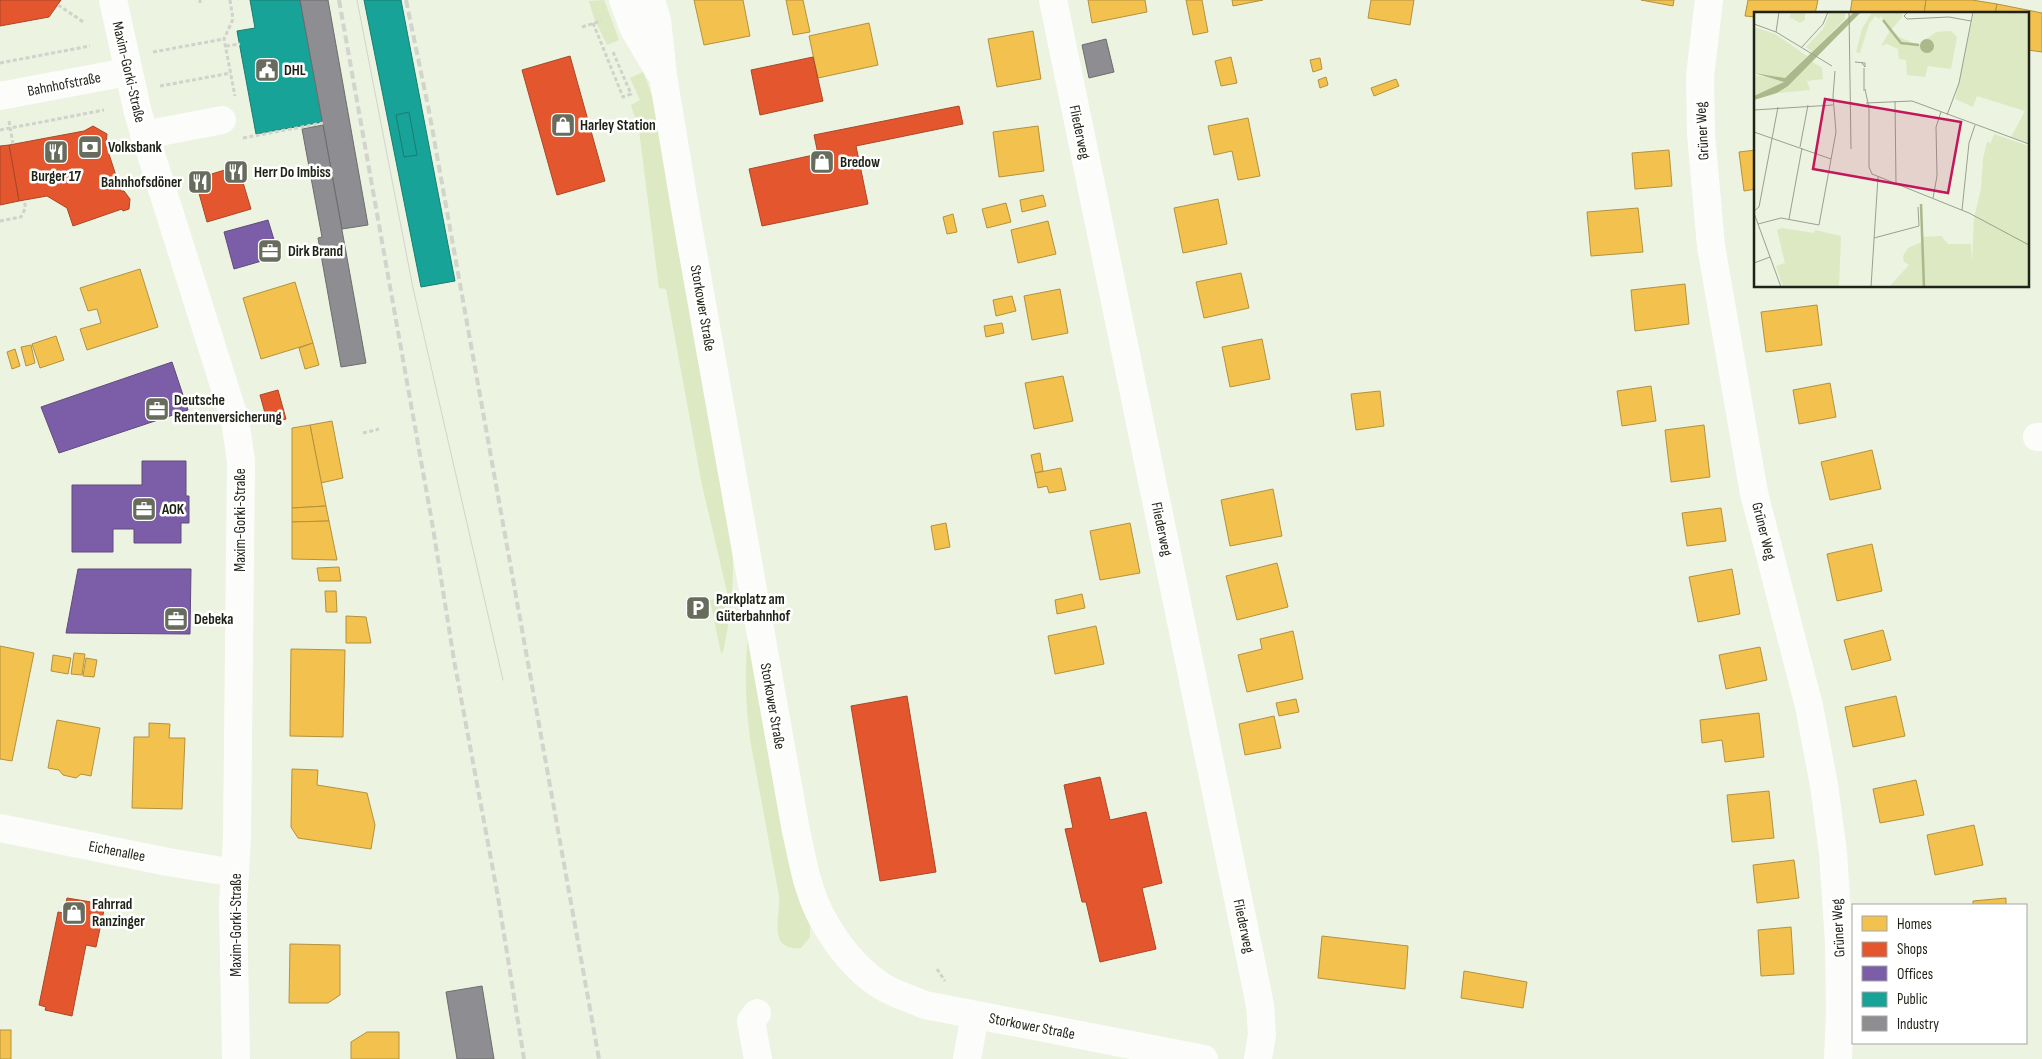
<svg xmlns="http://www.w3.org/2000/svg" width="2042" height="1059" viewBox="0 0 2042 1059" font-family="'Sofia Sans Condensed',sans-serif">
<rect width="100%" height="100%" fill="#ecf3e0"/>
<!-- green -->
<g fill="#dce9c2">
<polygon points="604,0 619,40 607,45 594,18 589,1"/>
<path d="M643,72C665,124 671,184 677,241L732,543C735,581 731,615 723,652L721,653L710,600L728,596L702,485L666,289L659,288L639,130L631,105L640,100L630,78Z"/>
<path d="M748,638L782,830L800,902L810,926V937L801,948C766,951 781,915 779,896L750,739C746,705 744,673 748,638Z"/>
</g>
<!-- homes -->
<g fill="#f2c14e" stroke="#b3923e">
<polygon points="694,0 743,0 750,36 704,45"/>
<polygon points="786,0 803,0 810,32 793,35"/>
<polygon points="1088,0 1145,0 1147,12 1092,23"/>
<polygon points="1186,0 1202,0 1208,32 1193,35"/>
<polygon points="1232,0 1263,0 1233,6"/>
<polygon points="1371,0 1414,0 1410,25 1368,18"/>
<polygon points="1641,0 1674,0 1673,6"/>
<polygon points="1748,0 1818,0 1815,14 1756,14 1756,17 1745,16"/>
<polygon points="1852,0 1926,0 1924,14 1850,14"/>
<polygon points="1926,0 1972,0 1997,4 1995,14 1924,14"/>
<polygon points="1997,4 2042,13 2042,52 2028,50 2028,14 1995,14"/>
<polygon points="869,23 878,65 818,78 809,36"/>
<polygon points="1033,31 1041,79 997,87 988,39"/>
<polygon points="1231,57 1237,83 1221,86 1215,61"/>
<polygon points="1320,58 1322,69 1313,72 1310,60"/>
<polygon points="1326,77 1328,85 1320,88 1318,80"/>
<polygon points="1396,79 1399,86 1374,96 1371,88"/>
<polygon points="1248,118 1260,176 1238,180 1232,151 1214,155 1208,126"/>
<polygon points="1038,126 1044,171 999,177 993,132"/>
<polygon points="1669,150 1672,186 1635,189 1632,153"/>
<polygon points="1756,150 1756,189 1744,191 1739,152"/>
<polygon points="1043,195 1046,206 1022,212 1020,200"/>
<polygon points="1218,199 1227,244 1183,253 1174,208"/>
<polygon points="1006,203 1011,222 987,228 982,209"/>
<polygon points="1638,208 1643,252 1591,256 1587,212"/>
<polygon points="953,214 957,232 947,234 943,217"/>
<polygon points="1048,221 1056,254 1018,263 1011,230"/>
<polygon points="140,269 158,327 87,350 80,329 101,323 97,309 88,311 80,288"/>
<polygon points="1241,273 1249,308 1204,318 1196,282"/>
<polygon points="295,282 313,343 261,359 243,298"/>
<polygon points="1685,284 1689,324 1635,331 1631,290"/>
<polygon points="1060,289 1068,333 1032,340 1024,296"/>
<polygon points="1012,296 1016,311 996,316 993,300"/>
<polygon points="1817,305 1822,345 1766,352 1761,312"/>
<polygon points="1002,323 1004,333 986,337 984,326"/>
<polygon points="56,336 64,360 40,368 32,344"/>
<polygon points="1262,339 1270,379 1230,387 1222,347"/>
<polygon points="313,343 319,365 305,369 299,348"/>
<polygon points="31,345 35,363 26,366 21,347"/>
<polygon points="15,349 20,366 12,369 7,352"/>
<polygon points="1063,376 1073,421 1034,429 1025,383"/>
<polygon points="1830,383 1836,417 1799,424 1793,390"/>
<polygon points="1651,386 1656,421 1622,426 1617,391"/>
<polygon points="1380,391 1384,426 1356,430 1351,394"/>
<polygon points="332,421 343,478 321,483 310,425"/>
<polygon points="310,425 326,506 292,508 292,428"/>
<polygon points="1704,425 1710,477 1671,482 1665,430"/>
<polygon points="1872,450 1881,489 1830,500 1821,462"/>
<polygon points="1040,453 1043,471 1035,473 1031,455"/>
<polygon points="1061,468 1066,490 1049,493 1047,486 1038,488 1035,473"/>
<polygon points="1273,489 1282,536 1230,546 1221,500"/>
<polygon points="326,506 329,521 292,522 292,508"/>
<polygon points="1721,508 1726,541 1687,546 1682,513"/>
<polygon points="329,521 337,560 292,559 292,522"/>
<polygon points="946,523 950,547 935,550 931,526"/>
<polygon points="1130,523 1140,573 1100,580 1090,531"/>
<polygon points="1872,544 1882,591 1837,601 1827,554"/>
<polygon points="1277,563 1288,607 1237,620 1226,576"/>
<polygon points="339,567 341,581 319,581 317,568"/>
<polygon points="1732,569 1740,614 1698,622 1689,577"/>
<polygon points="325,591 336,591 337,612 326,612"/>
<polygon points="1082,594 1085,608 1057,614 1055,600"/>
<polygon points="346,616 366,617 371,643 346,643"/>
<polygon points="1096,626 1104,664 1055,674 1048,636"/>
<polygon points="1883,630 1891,660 1852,670 1844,640"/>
<polygon points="1293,631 1303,679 1247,692 1238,655 1262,649 1260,639"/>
<polygon points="0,646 34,653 12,761 0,759"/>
<polygon points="1760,647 1767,680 1726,689 1719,655"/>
<polygon points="291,649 345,650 343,737 290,736"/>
<polygon points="74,653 85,654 82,675 71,674"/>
<polygon points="53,655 71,658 68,674 51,671"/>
<polygon points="86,658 97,660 94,677 83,676"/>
<polygon points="1896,696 1905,736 1853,747 1845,707"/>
<polygon points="1296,699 1299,712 1279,716 1276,703"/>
<polygon points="1759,713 1764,757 1725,762 1722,740 1702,743 1700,720"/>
<polygon points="1274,716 1281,748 1245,755 1239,724"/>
<polygon points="57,720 100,728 91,776 81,774 76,778 63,775 59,770 48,768"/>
<polygon points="149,723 170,724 169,738 185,738 182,809 132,808 134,737 149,737"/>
<polygon points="292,769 318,770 317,785 367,793 375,825 371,849 298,838 291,827"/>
<polygon points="1916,780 1924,815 1880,823 1873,789"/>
<polygon points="1769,791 1774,838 1732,842 1727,795"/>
<polygon points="1974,825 1983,865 1935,875 1927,835"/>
<polygon points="1794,860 1799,898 1757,903 1753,865"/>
<polygon points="2006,898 2006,905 1973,905 1973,901"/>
<polygon points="1791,927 1794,974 1761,976 1758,930"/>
<polygon points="1322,936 1408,946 1405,989 1318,978"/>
<polygon points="290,944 340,945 340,995 328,1003 289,1003"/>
<polygon points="1464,971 1527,982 1523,1008 1461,998"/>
<rect x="0" y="1030" width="11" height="29"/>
<polygon points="367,1032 399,1032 399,1059 351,1059 351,1042"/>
</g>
<!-- shops -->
<g fill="#e4572e" stroke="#a94727">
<polygon points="0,0 61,0 49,17 0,26"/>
<polygon points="570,56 605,181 557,195 522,70"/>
<polygon points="813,57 823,101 760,115 751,70"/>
<polygon points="959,106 963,124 856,146 868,204 762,226 749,169 818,154 814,135"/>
<polygon points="93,126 107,134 106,145 121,191 124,191 130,199 129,209 123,211 122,209 73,226 67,208 47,196 19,201 9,145 84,131"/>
<polygon points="9,145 19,201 0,205 0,146"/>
<polygon points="238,166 251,209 207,222 195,179"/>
<polygon points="278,390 286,419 268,424 260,395"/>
<polygon points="907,696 936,872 880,881 851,706"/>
<polygon points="1100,777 1110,820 1146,812 1162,883 1142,888 1156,949 1100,962 1086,902 1082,902 1065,829 1073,828 1064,785"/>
<polygon points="67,898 91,902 92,898 106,901 96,947 86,945 72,1016 45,1010 46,1007 39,1005 58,912 64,913"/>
</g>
<!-- offices -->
<g fill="#7b5ea7" stroke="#5f4c7c">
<polygon points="268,220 279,256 234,269 224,232"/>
<polygon points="172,362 188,410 59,453 41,407"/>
<polygon points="142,461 186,461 186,496 189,496 189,523 181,523 181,543 134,543 134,529 113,529 113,552 72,552 72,485 142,485"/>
<polygon points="78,569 191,569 190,634 66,633"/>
</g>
<!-- public -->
<g fill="#17a398" stroke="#197d71">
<polygon points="250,0 300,0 323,122 256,134 237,31 255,28"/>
<polygon points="364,0 401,0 455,281 421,287"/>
<polygon points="409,112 417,155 404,157 396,115"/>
</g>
<!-- industry -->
<g fill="#8d8d92" stroke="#6c6d6d">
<polygon points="300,0 328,0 368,225 342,229"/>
<polygon points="1106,39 1114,72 1089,78 1082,45"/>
<polygon points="323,125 366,363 341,367 318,238 322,237 302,129"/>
<polygon points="482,986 494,1059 457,1059 446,992"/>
</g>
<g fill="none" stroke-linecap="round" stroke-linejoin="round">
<!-- path -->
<g stroke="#d0d2cc" stroke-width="3" stroke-dasharray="4 2.5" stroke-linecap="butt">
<polyline points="230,0 233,19 224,39 235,96"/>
<polyline points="200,3 200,0"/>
<polyline points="58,5 85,23"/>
<polyline points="593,23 623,97 631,94 613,52"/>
<polyline points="582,27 601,21"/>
<polyline points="226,46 240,44"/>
<polyline points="153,52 224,39"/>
<polyline points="0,63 90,46"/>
<polyline points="160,86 231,73"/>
<polyline points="9,121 13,144"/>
<polyline points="0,130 104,110"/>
<polyline points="243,138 323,123"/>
<polyline points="0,221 21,217 25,209 25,200"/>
<polyline points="363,433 379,429"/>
<polyline points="937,969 945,981"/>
</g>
<!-- minor -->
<g stroke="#fcfdfa" stroke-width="28">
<polyline points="113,0 138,113 235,420 241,461 237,838 233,904 236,1059"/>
<polyline points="1053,0 1260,1005 1262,1035 1258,1059"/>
<polyline points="1709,0 1700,76 1701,134 1711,246 1754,493 1809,706 1824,785 1833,853 1839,942 1840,1012 1838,1059"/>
<polyline points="0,96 127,72"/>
<polyline points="144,135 222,120"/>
<polyline points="2037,437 2042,437"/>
<polyline points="0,828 168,862 235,873"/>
<polyline points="757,1013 751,1021 758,1059"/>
<polyline points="967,1059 975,1015"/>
</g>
<!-- major -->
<g stroke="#fcfdfa" stroke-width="28">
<polyline points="623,0 634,29 659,71"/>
<path d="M651,0L657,20L663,76L687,220L796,831C800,848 803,866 808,883C819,922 848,965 883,987C895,994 911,999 925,1005L1204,1059"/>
</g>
<!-- tram -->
<polyline stroke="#d2d4cd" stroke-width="1" points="357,0 413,288 503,680"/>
<!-- rail -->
<g stroke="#d2d4cd" stroke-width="4" stroke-dasharray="8 4" stroke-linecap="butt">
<polyline points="339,0 433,528 454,660 498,897 524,1059"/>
<polyline points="406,0 429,111 599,1059"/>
</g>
</g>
<!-- icons -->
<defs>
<symbol id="civic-square" viewBox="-11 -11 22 22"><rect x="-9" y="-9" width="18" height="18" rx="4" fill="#676c5d" stroke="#fff"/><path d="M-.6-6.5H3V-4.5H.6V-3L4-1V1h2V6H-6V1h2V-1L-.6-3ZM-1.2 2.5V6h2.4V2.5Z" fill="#fff"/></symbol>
<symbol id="shop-square" viewBox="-11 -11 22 22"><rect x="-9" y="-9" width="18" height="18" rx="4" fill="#676c5d" stroke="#fff"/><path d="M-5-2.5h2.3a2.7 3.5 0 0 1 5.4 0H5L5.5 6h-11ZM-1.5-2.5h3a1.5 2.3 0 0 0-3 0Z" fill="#fff"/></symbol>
<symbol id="bank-square" viewBox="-11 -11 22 22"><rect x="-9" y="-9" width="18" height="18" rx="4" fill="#676c5d" stroke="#fff"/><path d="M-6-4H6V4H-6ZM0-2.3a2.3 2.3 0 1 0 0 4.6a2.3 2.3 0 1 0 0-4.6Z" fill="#fff"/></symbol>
<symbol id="restaurant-square" viewBox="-11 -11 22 22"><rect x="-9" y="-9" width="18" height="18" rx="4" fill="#676c5d" stroke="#fff"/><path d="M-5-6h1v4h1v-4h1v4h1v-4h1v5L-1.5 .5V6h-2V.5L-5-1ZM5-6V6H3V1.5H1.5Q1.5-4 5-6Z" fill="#fff"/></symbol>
<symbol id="office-square" viewBox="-11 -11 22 22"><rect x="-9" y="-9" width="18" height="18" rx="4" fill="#676c5d" stroke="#fff"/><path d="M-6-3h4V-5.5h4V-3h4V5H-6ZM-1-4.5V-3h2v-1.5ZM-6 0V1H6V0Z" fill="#fff"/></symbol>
<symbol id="parking-square" viewBox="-11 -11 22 22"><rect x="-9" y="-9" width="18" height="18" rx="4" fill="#676c5d" stroke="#fff"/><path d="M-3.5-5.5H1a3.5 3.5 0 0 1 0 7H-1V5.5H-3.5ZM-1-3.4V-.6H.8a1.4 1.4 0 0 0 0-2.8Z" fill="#fff"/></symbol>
</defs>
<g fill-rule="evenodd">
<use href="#civic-square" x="253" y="56" width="28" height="28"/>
<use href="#shop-square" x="549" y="111" width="28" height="28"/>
<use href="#bank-square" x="76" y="133" width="28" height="28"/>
<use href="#restaurant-square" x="42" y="138" width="28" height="28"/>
<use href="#shop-square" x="808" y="148" width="28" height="28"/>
<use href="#restaurant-square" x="222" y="158" width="28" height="28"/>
<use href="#restaurant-square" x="186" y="168" width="28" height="28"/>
<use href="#office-square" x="256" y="237" width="28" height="28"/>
<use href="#office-square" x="143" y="395" width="28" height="28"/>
<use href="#office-square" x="130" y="495" width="28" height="28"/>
<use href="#parking-square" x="684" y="594" width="28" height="28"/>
<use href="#office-square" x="162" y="605" width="28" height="28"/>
<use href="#shop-square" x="60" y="899" width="28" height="28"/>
</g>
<g text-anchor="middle" stroke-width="5" stroke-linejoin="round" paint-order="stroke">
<!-- poi labels -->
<g font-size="15" font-weight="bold" fill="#1f2317" stroke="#fff" text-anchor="start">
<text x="284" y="75">DHL</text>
<text x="580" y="130">Harley Station</text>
<text x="108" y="152">Volksbank</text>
<text x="840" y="167">Bredow</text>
<text x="254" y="177">Herr Do Imbiss</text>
<text x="56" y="181" text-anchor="middle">Burger 17</text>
<text x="182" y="187" text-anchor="end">Bahnhofsdöner</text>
<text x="288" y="256">Dirk Brand</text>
<text x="174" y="405">Deutsche<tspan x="174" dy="17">Rentenversicherung</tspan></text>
<text x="162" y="514">AOK</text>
<text x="716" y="604">Parkplatz am<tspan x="716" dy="17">Güterbahnhof</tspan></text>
<text x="194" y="624">Debeka</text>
<text x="92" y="909">Fahrrad<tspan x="92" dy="17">Ranzinger</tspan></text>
</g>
<!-- street labels -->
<g font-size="15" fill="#1f2317" stroke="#fff">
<text transform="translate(129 72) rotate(77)" y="5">Maxim-Gorki-Straße</text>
<text transform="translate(64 84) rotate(-11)" y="5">Bahnhofstraße</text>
<text transform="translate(1702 131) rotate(-93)" y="5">Grüner Weg</text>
<text transform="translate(1080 132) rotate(78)" y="5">Fliederweg</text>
<text transform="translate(703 308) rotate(80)" y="5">Storkower Straße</text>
<text transform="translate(240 520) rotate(-90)" y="5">Maxim-Gorki-Straße</text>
<text transform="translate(1162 529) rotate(78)" y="5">Fliederweg</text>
<text transform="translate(1764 531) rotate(76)" y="5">Grüner Weg</text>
<text transform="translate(773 706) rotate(80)" y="5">Storkower Straße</text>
<text transform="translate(117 851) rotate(11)" y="5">Eichenallee</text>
<text transform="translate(236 925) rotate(-90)" y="5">Maxim-Gorki-Straße</text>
<text transform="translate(1244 926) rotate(78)" y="5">Fliederweg</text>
<text transform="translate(1838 928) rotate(-93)" y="5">Grüner Weg</text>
<text transform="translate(1032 1026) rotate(11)" y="5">Storkower Straße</text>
</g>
</g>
<!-- overview -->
<g transform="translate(1754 12)">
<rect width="275" height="275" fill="#ecf3e0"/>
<path d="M37,0H51V8L46,11L37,6L35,8ZM76,0H91V7L58,40L52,35L69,17ZM118,0H146L149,4L137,18L145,25L164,33L182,20L197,19L203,25L197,57L174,54L171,65L153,63L152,48L145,47L144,37L133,32L127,34L135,20L127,3L126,7L121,4L115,12L106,41L102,40L108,17ZM220,0H275V131L257,125L271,99L223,84L219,95L201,87ZM0,15L21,22L53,44L31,66L0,61ZM57,49L68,56L69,67L53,69L56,78L23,81ZM0,63L27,68L30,70L0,84ZM240,122L275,134V275H217V271V275H135L155,253L150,250L149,244L154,236L168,230L169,225L187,224L194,232H217L218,252L220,206L227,177L229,147L233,130L237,131ZM28,216L60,221L61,218L87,224L85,275H29L22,254L31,251L23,218Z" fill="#dce9c2"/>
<path d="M107,0L34,74L23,81L0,88V84L30,70L0,61L31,66L99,1ZM166 34a7 7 0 1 1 14 0a7 7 0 1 1-14 0Z" fill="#aab88c"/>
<path fill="none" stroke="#aab88c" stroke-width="2.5" d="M129,8L147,31L165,33M167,192L170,275"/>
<path fill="none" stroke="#9aa090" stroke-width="1" d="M95,0L97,137M154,0L150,4L153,7L195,5L217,9M0,12L22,20L78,54M22,20L25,0M47,36L69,12L74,0M101,50L111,51V55L108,51M110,56V79M111,77L115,96V155L118,162L215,201L275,233M141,89L142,172M112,91L158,89L275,132M0,98L79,93M193,103L205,71L219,0M0,120L77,147M46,135L54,93M179,186L183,164L182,115L187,100M208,198L215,131L221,113M0,199L5,195L24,95M0,201L27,275M35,207L48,136M4,212L27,206L65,213L82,120L79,84L81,59M120,226L165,214L164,195M0,251L16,245M117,275L124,165"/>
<path fill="#c2185b" fill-opacity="0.15" stroke="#c2185b" stroke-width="2.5" d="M71,87L207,110L194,181L59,157Z"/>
<rect width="275" height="275" fill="none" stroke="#1f2317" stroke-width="2.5"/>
</g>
<!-- legend -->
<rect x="1852" y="904" width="175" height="140" fill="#ffffff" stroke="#a5a7a2"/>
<rect x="1862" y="916" width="25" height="15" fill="#f2c14e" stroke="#a5a7a2"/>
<text x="1897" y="929" font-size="15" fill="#1f2317">Homes</text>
<rect x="1862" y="942" width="25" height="15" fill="#e4572e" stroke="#a5a7a2"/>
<text x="1897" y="954" font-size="15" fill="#1f2317">Shops</text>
<rect x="1862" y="966" width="25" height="15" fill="#7b5ea7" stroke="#a5a7a2"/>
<text x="1897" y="979" font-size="15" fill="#1f2317">Offices</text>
<rect x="1862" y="992" width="25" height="15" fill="#17a398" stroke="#a5a7a2"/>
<text x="1897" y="1004" font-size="15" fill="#1f2317">Public</text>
<rect x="1862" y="1016" width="25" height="15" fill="#8d8d92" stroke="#a5a7a2"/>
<text x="1897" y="1029" font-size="15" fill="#1f2317">Industry</text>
</svg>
